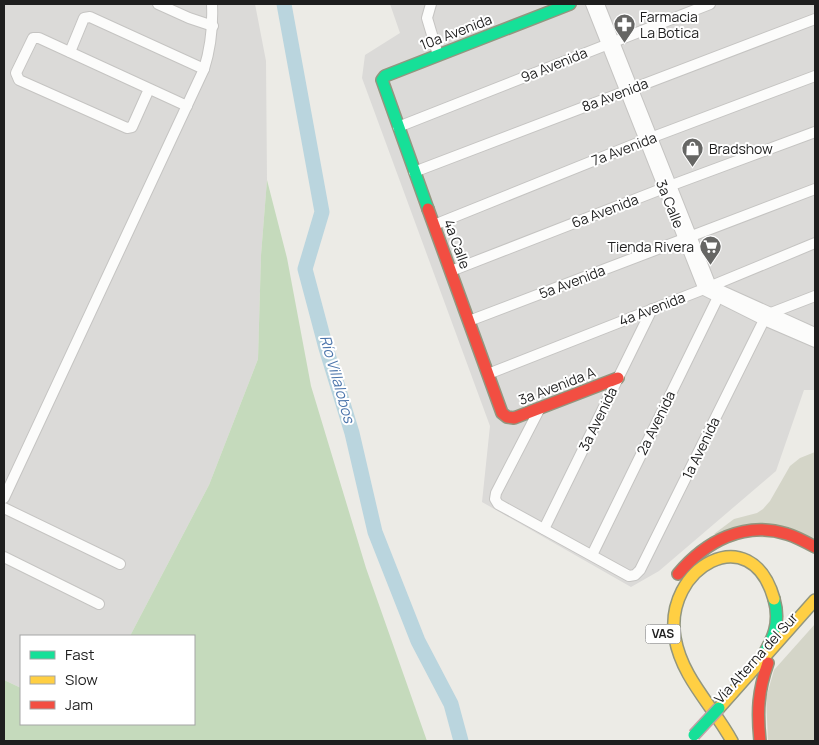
<svg xmlns="http://www.w3.org/2000/svg" width="819" height="745" viewBox="0 0 819 745" font-family="Manrope,sans-serif">
<rect width="100%" height="100%" fill="#ecebe6"/>
<!-- residential -->
<g fill="#dbdad8">
<polygon points="4,4 255,4 266,61 267,180 261,255 258,359 209,485 130,636 21,636 21,688 4,680"/>
<polygon points="390,4 815,4 815,390 804,390 776,471 659,571 631,587 482,502 490,426 362,78 365,55 400,33"/>
</g>
<!-- construction -->
<g fill="#d4d5c8">
<polygon points="815,452 815,541 714,534 734,519 757,513 763,509 770,501 790,466 800,458"/>
<polygon points="815,624 815,741 768,741 766,698 774,670"/>
</g>
<!-- forest -->
<polygon fill="#c5dabc" points="267,180 287,258 311,386 366,568 427,741 4,741 4,680 21,688 21,724 194,724 194,636 130,636 209,485 258,359 261,255"/>
<g fill="none" stroke-linecap="round" stroke-linejoin="round">
<!-- river -->
<polyline stroke="#bad5de" stroke-width="15" points="284,4 322,212 305,269 326,348 352,433 375,532 418,641 451,704 461,741"/>
<defs>
<g id="street">
<polyline points="158,4 189,18 213,26"/>
<polyline points="431,4 427,18 438,55"/>
<polyline points="591,4 704,290 764,320 815,342"/>
<polyline points="599,4 711,286 815,333"/>
<polyline points="70,52 84,18 90,17 204,69"/>
<polyline points="149,89 132,127 127,128 19,80 16,73 33,38 39,38 187,106"/>
<polyline points="398,127 710,4"/>
<polyline points="414,172 815,19"/>
<polyline points="434,225 645,140 815,76"/>
<polyline points="451,271 664,188 815,132"/>
<polyline points="469,321 815,189"/>
<polyline points="488,374 704,289 815,243"/>
<polyline points="540,408 496,493 495,499 498,504 629,576 635,575 640,570 764,320 771,313 815,296"/>
<path d="M4,498L204,69C211,47 213,27 212,4"/>
<polyline points="4,508 120,564"/>
<polyline points="544,529 652,309"/>
<polyline points="592,555 721,291"/>
<polyline points="4,557 99,604"/>
</g>
<g id="fast">
<polyline points="428,209 382,80 385,76 570,4"/>
<path d="M761,659C773,639 781,623 774,599"/>
</g>
<g id="slow">
<polyline points="719,708 815,600"/>
<path d="M732,741C713,706 682,678 675,638C663,568 751,517 774,599"/>
</g>
<g id="jam">
<polyline points="428,209 502,413 507,417 514,418 618,378"/>
<path d="M678,574C705,542 744,520 787,534C797,537 806,542 815,547"/>
<path d="M760,741C757,711 758,691 768,663"/>
</g>
</defs>
<!-- street casing -->
<use href="#street" stroke="#c5c4c2" stroke-width="12"/>
<!-- fast casing -->
<use href="#fast" stroke="#92967f" stroke-width="14"/>
<!-- slow casing -->
<use href="#slow" stroke="#92967f" stroke-width="14"/>
<!-- jam casing -->
<use href="#jam" stroke="#92967f" stroke-width="14"/>
<!-- street -->
<use href="#street" stroke="#fcfcfb" stroke-width="10"/>
<!-- fast -->
<use href="#fast" stroke="#16e098" stroke-width="11"/>
<!-- slow -->
<use href="#slow" stroke="#ffcf43" stroke-width="11"/>
<!-- jam -->
<use href="#jam" stroke="#f24e42" stroke-width="11"/>
<defs>
<polyline id="fast-bridge" points="694,735 719,708"/>
</defs>
<!-- fast-bridge casing -->
<use href="#fast-bridge" stroke="#c19fa6" stroke-width="14" stroke-linecap="butt"/>
<!-- fast-bridge -->
<use href="#fast-bridge" stroke="#16e098" stroke-width="11"/>
</g>
<!-- icons -->
<defs>
<symbol id="pharmacy-pin" viewBox="-11 -11 22 30"><path d="M0 17L-7.5 6A9.5 9.5 0 1 1 7.5 6Z" fill="#666664" stroke="#fff"/><path d="M-2-6h4v4h4v4h-4v4h-4v-4h-4v-4h4Z" fill="#fff"/></symbol>
<symbol id="shop-pin" viewBox="-11 -11 22 30"><path d="M0 17L-7.5 6A9.5 9.5 0 1 1 7.5 6Z" fill="#666664" stroke="#fff"/><path d="M-5-2.5h2.3a2.7 3.5 0 0 1 5.4 0H5L5.5 6h-11ZM-1.5-2.5h3a1.5 2.3 0 0 0-3 0Z" fill="#fff"/></symbol>
<symbol id="supermarket-pin" viewBox="-11 -11 22 30"><path d="M0 17L-7.5 6A9.5 9.5 0 1 1 7.5 6Z" fill="#666664" stroke="#fff"/><path d="M-6-5.5h2.5l.6 2H6L4.5 2H-2.5L-4.4-4H-6ZM-1.5 3.2a1.3 1.3 0 1 0 .1 0ZM3 3.2a1.3 1.3 0 1 0 .1 0Z" fill="#fff"/></symbol>
</defs>
<g fill-rule="evenodd">
<use href="#pharmacy-pin" x="612" y="12" width="25" height="34"/>
<use href="#shop-pin" x="680" y="136" width="25" height="34"/>
<use href="#supermarket-pin" x="698" y="234" width="25" height="34"/>
</g>
<g text-anchor="middle" stroke-width="4" stroke-linejoin="round" paint-order="stroke">
<!-- shield labels -->
<rect fill="#fff" stroke="#626262" stroke-width="1" x="645.5" y="624.5" width="35" height="19" rx="4"/>
<g font-size="12" font-weight="bold" fill="#1e1e1e">
<text x="663" y="638">VAS</text>
</g>
<!-- poi labels -->
<g font-size="14" fill="#1e1e1e" stroke="#fff" text-anchor="start">
<text x="640" y="22">Farmacia<tspan x="640" dy="16">La Botica</tspan></text>
<text x="709" y="154">Bradshow</text>
<text x="694" y="252" text-anchor="end">Tienda Rivera</text>
</g>
<!-- street labels -->
<g font-size="14" fill="#1e1e1e" stroke="#fff">
<text transform="translate(456 32) rotate(-21)" y="5">10a Avenida</text>
<text transform="translate(554 65) rotate(-22)" y="5">9a Avenida</text>
<text transform="translate(615 95) rotate(-21)" y="5">8a Avenida</text>
<text transform="translate(624 149) rotate(-21)" y="5">7a Avenida</text>
<text transform="translate(670 204) rotate(68)" y="5">3a Calle</text>
<text transform="translate(605 211) rotate(-21)" y="5">6a Avenida</text>
<text transform="translate(457 244) rotate(70)" y="5">4a Calle</text>
<text transform="translate(572 282) rotate(-21)" y="5">5a Avenida</text>
<text transform="translate(652 309) rotate(-21)" y="5">4a Avenida</text>
<text transform="translate(557 386) rotate(-21)" y="5">3a Avenida A</text>
<text transform="translate(598 419) rotate(-64)" y="5">3a Avenida</text>
<text transform="translate(656 423) rotate(-64)" y="5">2a Avenida</text>
<text transform="translate(701 448) rotate(-64)" y="5">1a Avenida</text>
<text transform="translate(756 658) rotate(-48)" y="5">Vía Alterna del Sur</text>
</g>
<!-- water labels -->
<g font-size="15" font-style="italic" fill="#4c75ab" stroke="#fff">
<text transform="translate(337 379) rotate(74)" y="5">Río Villalobos</text>
</g>
</g>
<!-- border -->
<rect width="819" height="745" fill="none" stroke="#1e1e1e" stroke-width="10"/>
<!-- legend -->
<rect x="20" y="635" width="175" height="90" fill="#ffffff" stroke="#a5a5a5"/>
<rect x="30" y="651" width="25" height="8" fill="#16e098" stroke="#a5a5a5"/>
<text x="65" y="660" font-size="15" fill="#1e1e1e">Fast</text>
<rect x="30" y="676" width="25" height="8" fill="#ffcf43" stroke="#a5a5a5"/>
<text x="65" y="685" font-size="15" fill="#1e1e1e">Slow</text>
<rect x="30" y="701" width="25" height="8" fill="#f24e42" stroke="#a5a5a5"/>
<text x="65" y="710" font-size="15" fill="#1e1e1e">Jam</text>
</svg>
